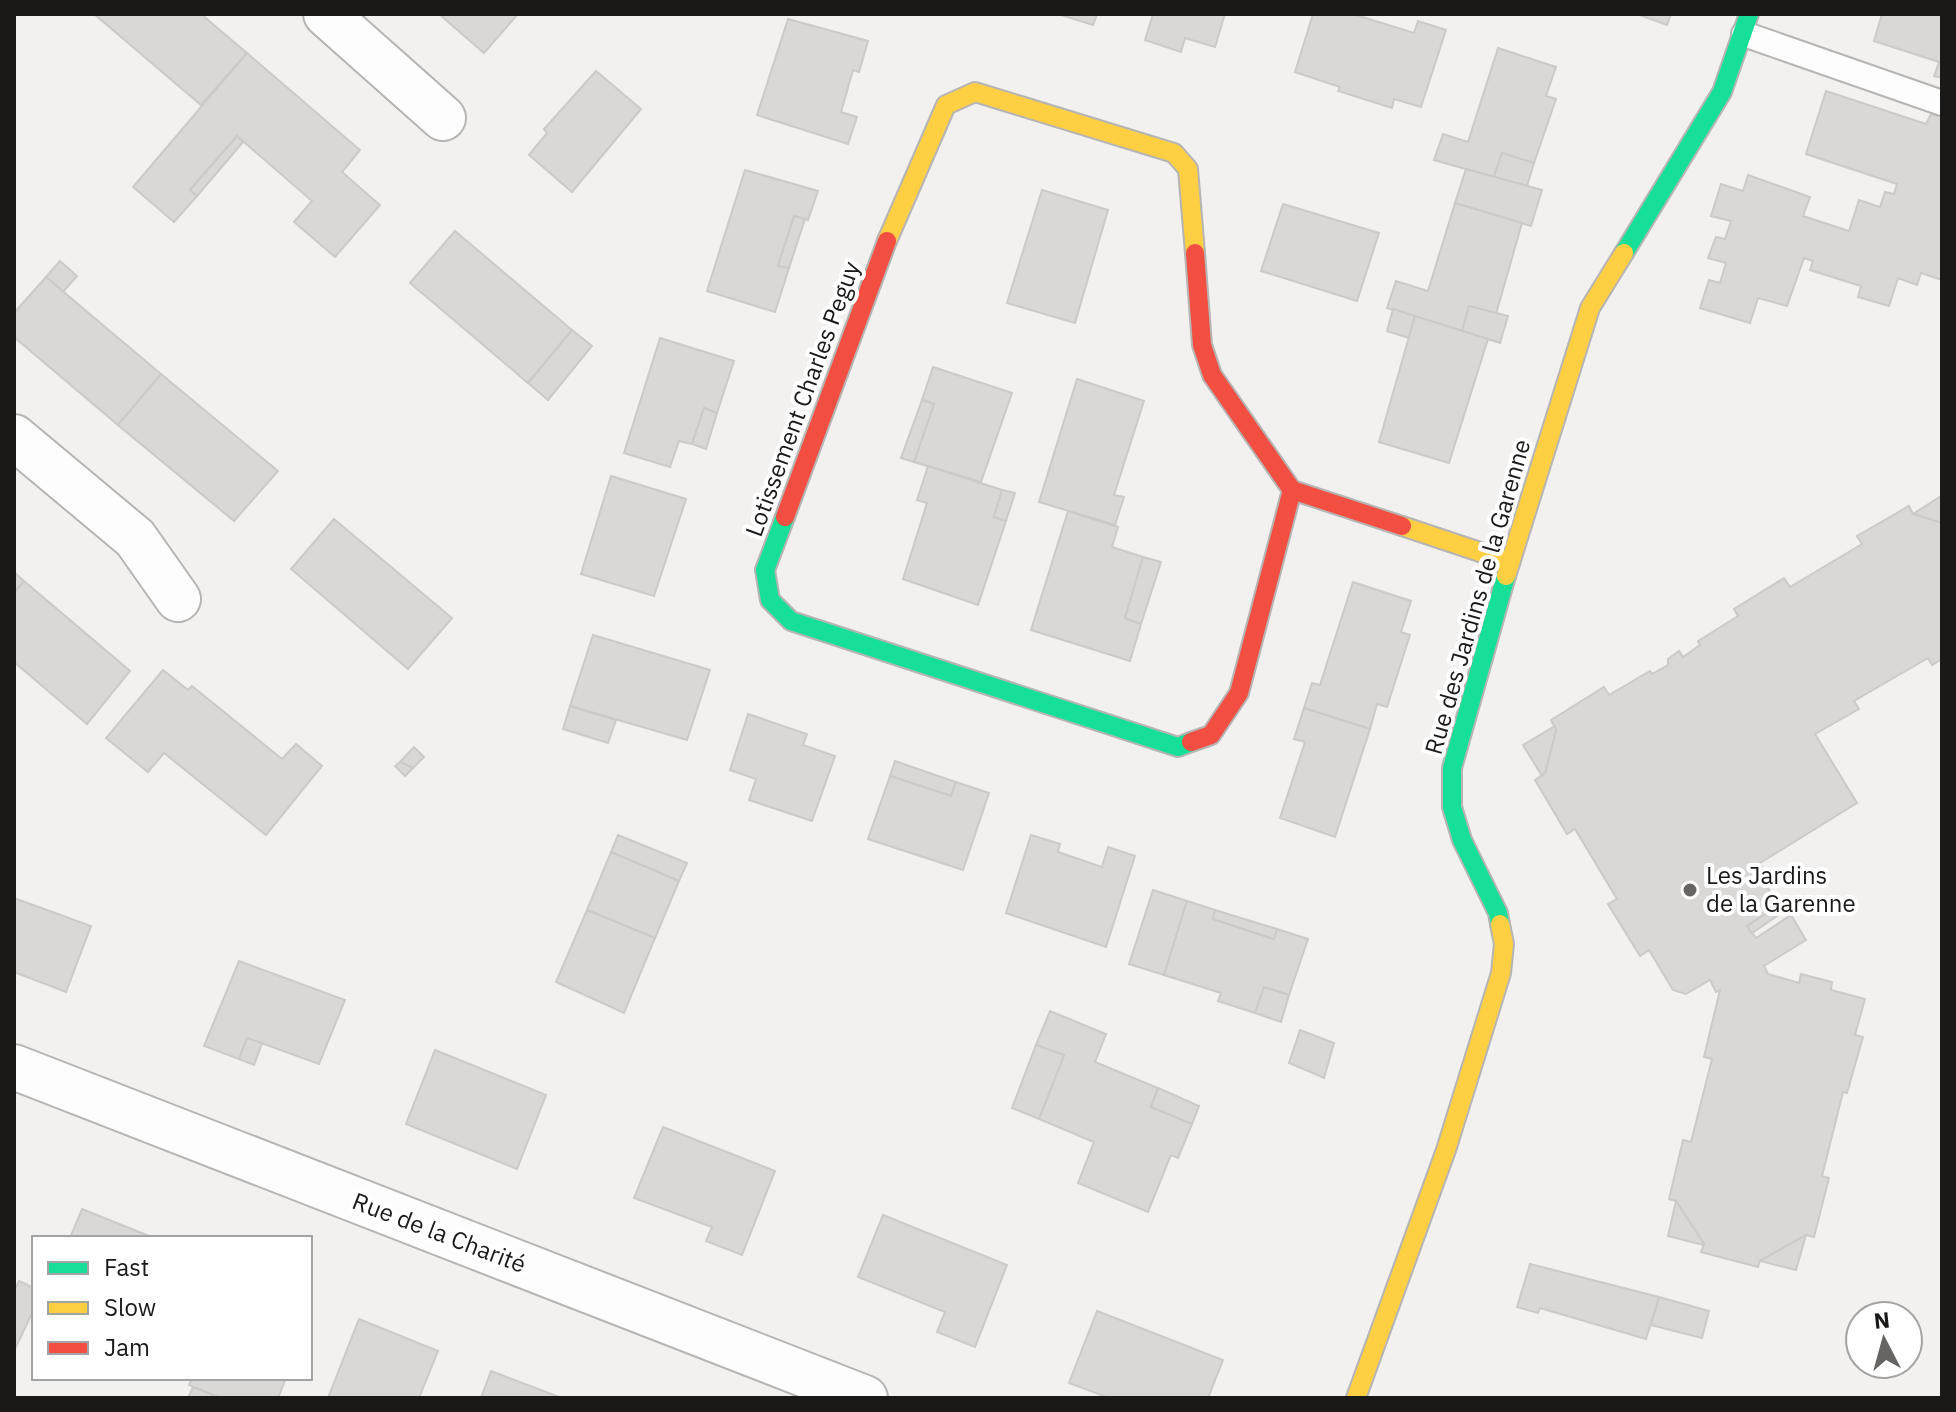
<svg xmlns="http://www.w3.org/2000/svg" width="1956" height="1412" viewBox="0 0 1956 1412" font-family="'IBM Plex Sans',sans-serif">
<rect width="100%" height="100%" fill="#f3f1ef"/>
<!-- building -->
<g fill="#dad8d7" stroke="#cccac9" stroke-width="2">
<polygon points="94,14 201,14 247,53 201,105"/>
<polygon points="439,14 518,14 484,53"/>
<polygon points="1058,14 1097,14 1093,25"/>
<polygon points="1153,14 1225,14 1215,47 1185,38 1181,52 1145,40"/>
<polygon points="1313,14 1353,14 1414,33 1418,21 1446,30 1421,107 1394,99 1392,108 1338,91 1340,87 1295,72"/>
<polygon points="1637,14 1671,14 1667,25"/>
<polygon points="1882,14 1942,14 1942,78 1934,76 1939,62 1874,41"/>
<polygon points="788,19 868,41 859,72 853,70 841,112 857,117 848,144 757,115"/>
<polygon points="1498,48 1556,67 1546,96 1556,99 1534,163 1502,153 1494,177 1434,160 1443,134 1468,142"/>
<polygon points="247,53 360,150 342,172 380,205 335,257 294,222 312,201 237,136 190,190 197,196 174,222 133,187"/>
<polygon points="596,71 641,109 572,192 529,155 547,133 544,129"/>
<polygon points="1826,91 1926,124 1931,114 1942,117 1942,280 1921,273 1917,285 1898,278 1889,306 1858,297 1861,286 1810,270 1813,261 1804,258 1787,306 1758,298 1750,323 1700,308 1709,280 1720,283 1726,263 1708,258 1716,237 1725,239 1731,221 1711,216 1721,184 1743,191 1748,175 1810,197 1803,216 1849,231 1859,200 1880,207 1885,192 1894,194 1897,184 1806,154"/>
<polygon points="237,136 243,142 197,196 190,190"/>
<polygon points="1502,153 1534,163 1527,186 1494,177"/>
<polygon points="1466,169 1542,190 1531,226 1455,203"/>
<polygon points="745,170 818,191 808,220 794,216 778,266 789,268 775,312 707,291"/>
<polygon points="1042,190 1108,210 1075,323 1007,303"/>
<polygon points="1455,203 1522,223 1496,314 1469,306 1462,331 1387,308 1396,281 1428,291"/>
<polygon points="1283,204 1379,233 1357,301 1261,271"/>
<polygon points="794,216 805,219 789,268 778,266"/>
<polygon points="455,231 572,330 528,383 410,283"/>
<polygon points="60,261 77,276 63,292 46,277"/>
<polygon points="46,277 161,374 118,425 14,337 14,313"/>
<polygon points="1469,306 1508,316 1500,343 1462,331"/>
<polygon points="1393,309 1415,316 1409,338 1387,331"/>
<polygon points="1415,316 1488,339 1449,463 1379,442"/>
<polygon points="572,330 592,346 548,400 528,383"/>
<polygon points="660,338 734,361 717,413 704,408 692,444 679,441 670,467 624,453"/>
<polygon points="933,367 1012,393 981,482 914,462 934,404 922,400"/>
<polygon points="161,374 278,471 234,521 118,425"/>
<polygon points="1077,379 1144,401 1114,495 1124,497 1115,525 1039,502"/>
<polygon points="922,400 934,404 914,462 901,458"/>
<polygon points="704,408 717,413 706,449 692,444"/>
<polygon points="928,466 1002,490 994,517 1006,521 978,605 903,579 927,503 917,500"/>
<polygon points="611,476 686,499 654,596 581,574"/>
<polygon points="1002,490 1015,493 1006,521 994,517"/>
<polygon points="1941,496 1942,523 1913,514"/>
<polygon points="1909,506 1913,514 1942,523 1942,659 1932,665 1928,658 1854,701 1859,709 1815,734 1857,803 1760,863 1769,878 1764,881 1778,906 1747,926 1756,938 1791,915 1806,940 1764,966 1768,974 1799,983 1801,974 1832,982 1831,990 1865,999 1855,1035 1863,1037 1847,1093 1843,1092 1822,1176 1829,1178 1814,1237 1806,1235 1760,1261 1758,1267 1701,1252 1704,1244 1676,1201 1669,1199 1683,1140 1691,1142 1712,1059 1704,1057 1720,990 1716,992 1710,980 1686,994 1673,990 1649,950 1640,956 1608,904 1617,899 1575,829 1567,834 1535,780 1545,773 1556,730 1551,720 1604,687 1609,695 1650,671 1652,674 1668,665 1668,659 1679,651 1683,657 1700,645 1698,641 1738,616 1734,609 1784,578 1790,587 1862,544 1857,536"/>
<polygon points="1068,511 1118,527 1112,547 1143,557 1125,618 1141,624 1130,661 1031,630"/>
<polygon points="334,519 452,618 408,669 291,569"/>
<polygon points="1143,557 1161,562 1141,624 1125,618"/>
<polygon points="14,572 24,581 14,593"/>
<polygon points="24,581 130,671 87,724 14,662 14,593"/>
<polygon points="1353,582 1411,601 1401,632 1410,635 1387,707 1377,704 1370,729 1304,708 1312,683 1320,685"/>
<polygon points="593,635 710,670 687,740 570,706"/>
<polygon points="163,670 188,690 192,686 282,759 296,744 322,766 266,835 164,753 148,772 106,738"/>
<polygon points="570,706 616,720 608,743 563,729"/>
<polygon points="1304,708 1370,729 1335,837 1280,818 1305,742 1294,739"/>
<polygon points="748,714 807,734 803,745 835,756 812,821 749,800 756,779 730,770"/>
<polygon points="1555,726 1556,730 1545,773 1542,776 1523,745"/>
<polygon points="414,747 424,757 413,768 400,762"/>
<polygon points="895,761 956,782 951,796 890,776"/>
<polygon points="400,762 413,768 405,776 395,766"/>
<polygon points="890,776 951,796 956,782 989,793 963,870 868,839"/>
<polygon points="618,835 687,863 679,881 611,852"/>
<polygon points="1031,835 1060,844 1058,852 1102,867 1108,847 1135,856 1106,947 1006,913"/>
<polygon points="611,852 679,881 655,938 587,910"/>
<polygon points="1153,890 1187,901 1164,975 1129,964"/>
<polygon points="14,898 91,926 66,992 14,972"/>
<polygon points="1187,901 1215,910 1213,919 1274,939 1277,929 1308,939 1289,995 1264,987 1255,1013 1218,1001 1221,993 1164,975"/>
<polygon points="1778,906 1783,912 1752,933 1747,926"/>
<polygon points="587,910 655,938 624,1013 556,982"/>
<polygon points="1215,910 1277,929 1274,939 1213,919"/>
<polygon points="239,961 345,1000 319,1064 247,1038 239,1059 204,1046"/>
<polygon points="1264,987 1289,995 1281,1022 1255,1013"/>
<polygon points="1050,1011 1106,1034 1095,1062 1158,1088 1151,1107 1192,1124 1178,1158 1171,1155 1148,1212 1078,1183 1094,1142 1039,1119 1064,1055 1036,1045"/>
<polygon points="1300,1030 1334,1043 1324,1078 1289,1063"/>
<polygon points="247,1038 262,1043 254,1065 239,1059"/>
<polygon points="1036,1045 1064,1055 1039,1119 1012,1108"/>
<polygon points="435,1050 546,1095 517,1169 406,1124"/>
<polygon points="1158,1088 1199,1106 1192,1124 1151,1107"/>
<polygon points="663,1127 775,1171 742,1255 706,1241 712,1227 634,1198"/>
<polygon points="1676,1201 1704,1244 1703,1245 1668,1236"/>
<polygon points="82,1209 154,1238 70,1238"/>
<polygon points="883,1215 1007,1265 975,1347 937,1332 945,1312 858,1277"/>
<polygon points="1806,1235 1796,1270 1760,1261"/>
<polygon points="1530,1264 1659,1297 1646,1339 1540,1308 1538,1313 1517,1307"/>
<polygon points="19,1281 34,1288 34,1309 14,1351 14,1291"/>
<polygon points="1659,1297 1709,1311 1702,1338 1651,1325"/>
<polygon points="1097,1311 1223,1360 1208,1398 1109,1398 1069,1383"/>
<polygon points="359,1319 438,1351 419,1398 328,1398"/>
<polygon points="491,1371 562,1398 481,1398"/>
<polygon points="192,1378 286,1378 278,1398 221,1398 189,1385"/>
<polygon points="193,1387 221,1398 188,1398"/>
</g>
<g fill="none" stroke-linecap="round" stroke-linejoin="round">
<defs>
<polyline id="lane" points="1744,34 1942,103"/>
<g id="street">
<polyline points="326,14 443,118"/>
<polyline points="14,437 135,538 178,599"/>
<polyline points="14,1067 865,1398"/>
</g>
<g id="fast">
<polyline points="1624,253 1722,92 1749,14"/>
<polyline points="785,517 765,570 770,600 791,621 1178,747 1191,742"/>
<polyline points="1500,924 1498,913 1462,840 1452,807 1452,768 1506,576"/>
</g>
<g id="slow">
<polyline points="887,241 946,105 975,92 1174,153 1188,169 1195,253"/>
<polyline points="1402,526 1510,562"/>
<polyline points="1506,576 1590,308 1624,253"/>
<polyline points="1356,1398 1446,1150 1501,973 1504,944 1500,924"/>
</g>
<g id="jam">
<polyline points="1195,253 1202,345 1212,375 1292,490 1402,526"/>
<polyline points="785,517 887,241"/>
<polyline points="1191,742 1211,735 1239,693 1292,490"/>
</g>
</defs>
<!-- lane casing -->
<use href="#lane" stroke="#b6b5b3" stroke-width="28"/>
<!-- street casing -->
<use href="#street" stroke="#b6b5b3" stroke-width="48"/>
<!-- fast casing -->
<use href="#fast" stroke="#b6b5b3" stroke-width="22"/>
<!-- slow casing -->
<use href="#slow" stroke="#b6b5b3" stroke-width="22"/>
<!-- jam casing -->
<use href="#jam" stroke="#b6b5b3" stroke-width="22"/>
<!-- lane -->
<use href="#lane" stroke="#fdfdfd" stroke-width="24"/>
<!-- street -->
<use href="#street" stroke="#fdfdfd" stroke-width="44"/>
<!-- fast -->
<use href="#fast" stroke="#16e098" stroke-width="18"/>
<!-- slow -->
<use href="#slow" stroke="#ffcf43" stroke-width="18"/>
<!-- jam -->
<use href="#jam" stroke="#f24e42" stroke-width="18"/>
</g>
<!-- markers -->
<circle fill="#666563" stroke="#fff" stroke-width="3" cx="1690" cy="890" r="8"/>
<g text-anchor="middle" stroke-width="8" stroke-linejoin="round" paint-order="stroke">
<!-- street labels -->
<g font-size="24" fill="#1a1918" stroke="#fff">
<text transform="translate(803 399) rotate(-70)" y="8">Lotissement Charles Peguy</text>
<text transform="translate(1478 597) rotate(-74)" y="8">Rue des Jardins de la Garenne</text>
<text transform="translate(439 1233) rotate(21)" y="8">Rue de la Charité</text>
</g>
<!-- poi labels -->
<g font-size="24" fill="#1a1918" stroke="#fff" text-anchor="start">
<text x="1706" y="884">Les Jardins<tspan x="1706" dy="28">de la Garenne</tspan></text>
</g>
</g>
<!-- border -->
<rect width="1956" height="1412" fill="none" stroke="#1a1918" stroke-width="32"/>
<!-- legend -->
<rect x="32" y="1236" width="280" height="144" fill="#ffffff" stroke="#a3a3a3" stroke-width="2"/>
<rect x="48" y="1262" width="40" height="12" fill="#16e098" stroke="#a3a3a3" stroke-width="2"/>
<text x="104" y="1276" font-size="24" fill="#1a1918">Fast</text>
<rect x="48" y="1302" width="40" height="12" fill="#ffcf43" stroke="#a3a3a3" stroke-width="2"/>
<text x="104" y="1316" font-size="24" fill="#1a1918">Slow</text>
<rect x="48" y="1342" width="40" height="12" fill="#f24e42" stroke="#a3a3a3" stroke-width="2"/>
<text x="104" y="1356" font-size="24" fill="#1a1918">Jam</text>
<!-- north arrow -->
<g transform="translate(1884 1340) rotate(354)"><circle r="38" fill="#ffffff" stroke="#a3a3a3" stroke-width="2"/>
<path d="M0-6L14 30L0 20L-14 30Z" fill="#666563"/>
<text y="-12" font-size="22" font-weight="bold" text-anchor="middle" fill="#1a1918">N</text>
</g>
</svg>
